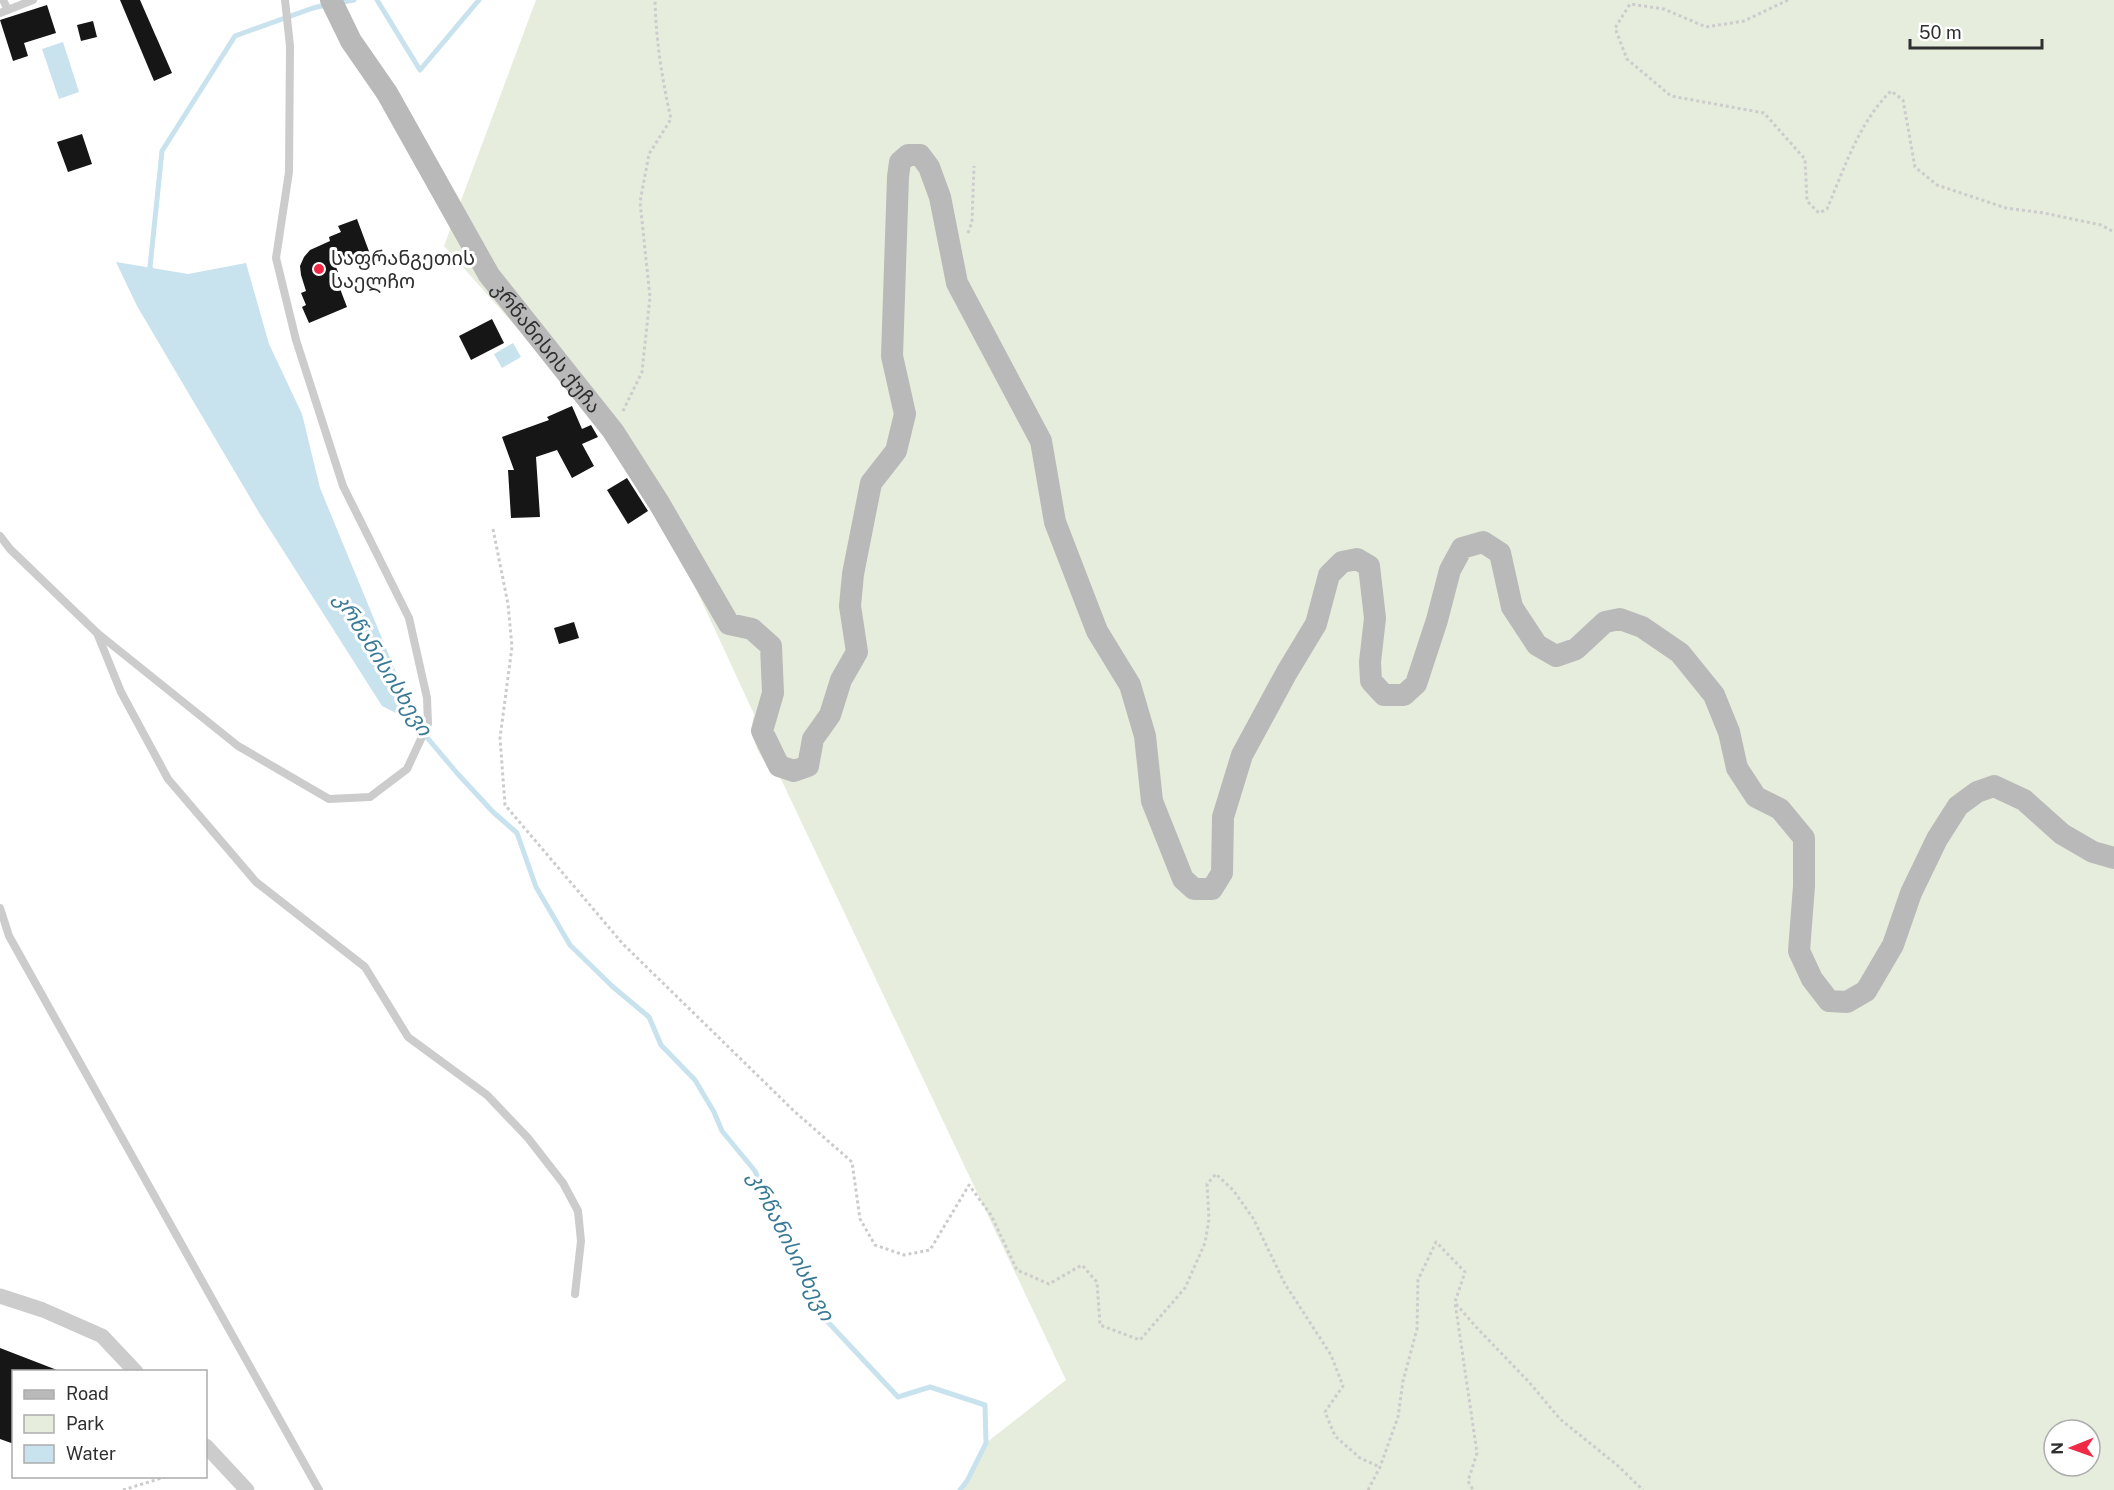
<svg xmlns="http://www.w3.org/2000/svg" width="2114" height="1490" viewBox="0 0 2114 1490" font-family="'Public Sans','Noto Sans Georgian',sans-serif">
<rect width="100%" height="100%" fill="#fff"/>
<!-- green -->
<path fill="#e7eddc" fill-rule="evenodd" d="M536,0H2114V1490H960L967,1481L986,1443L1066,1380L780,777L768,768L757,749L751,730L754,714L665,522L592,412L444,246ZM2054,1430H2090V1466H2054Z"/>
<!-- water -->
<g fill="#c8e2ee">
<polygon points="63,42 79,92 59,99 42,49"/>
<polygon points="116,262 188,274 246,263 269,344 302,414 320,488 407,699 400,715 382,706 258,511 137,306"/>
<polygon points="513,343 521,357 502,368 494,354"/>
</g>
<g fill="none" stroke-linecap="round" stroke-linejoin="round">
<!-- stream -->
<g stroke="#c8e2ee" stroke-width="5">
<polyline points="377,0 420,70 479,0"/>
<polyline points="338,3 354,0"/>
<polyline points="153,273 150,267 162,151 235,36 313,8 326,5"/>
<polyline points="401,699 414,722 457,773 493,812 517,833 536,887 570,945 613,987 649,1017 661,1045 695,1080 714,1112 722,1131 755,1171 770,1206 802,1267 826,1320 898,1397 930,1387 985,1405 986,1443 967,1481 960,1490"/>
</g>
</g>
<!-- building -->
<g fill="#161616">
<polygon points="120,0 140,0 172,73 154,81"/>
<polygon points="47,5 56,33 24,43 28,56 13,61 0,20"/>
<polygon points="93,21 97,37 81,41 77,25"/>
<polygon points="82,134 92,164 68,172 57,142"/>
<polygon points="357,219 370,254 336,267 338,272 334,273 347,307 309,323 302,307 306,305 301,293 306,291 301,275 300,266 304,257 310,250 330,241 329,237 341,232 338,226"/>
<polygon points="492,319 504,343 471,360 459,336"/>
<polygon points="572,406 582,429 591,425 598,437 582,444 594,466 572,478 557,450 536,457 540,517 511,518 508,470 514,470 502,437 549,420 547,417"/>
<polygon points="627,478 648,511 628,524 607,490"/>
<polygon points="574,622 579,638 559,644 554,628"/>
<polygon points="0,1348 57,1370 14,1371 14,1444 0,1439"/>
</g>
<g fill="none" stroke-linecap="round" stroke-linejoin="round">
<!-- path -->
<g stroke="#ccc" stroke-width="3" stroke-dasharray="3 3" stroke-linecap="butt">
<path d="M1788,0L1744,21L1706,27L1664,9L1630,4L1615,28L1627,59L1671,96L1764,113L1805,159L1807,201L1819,213L1827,209C1844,169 1859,122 1891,91L1903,100L1915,167L1937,185L2006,208L2044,213L2101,225L2114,232"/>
<polyline points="968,233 972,222 974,166"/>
<path d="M623,411L642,372L650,297L640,202L649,154L671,119C662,79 656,41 655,0"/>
<polyline points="493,529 508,604 512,647 500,738 505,805 623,944 794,1111 852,1162 860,1219 875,1245 904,1255 930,1250 969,1185 991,1215 1017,1270 1049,1284 1082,1265 1097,1282 1100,1325 1140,1340 1185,1288 1205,1243 1209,1219 1207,1184 1216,1174 1233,1190 1253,1218 1285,1284 1331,1355 1343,1386 1325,1412 1335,1436 1360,1458 1380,1467"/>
<polyline points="1456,1304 1477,1328 1529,1382 1560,1419 1617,1465 1643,1490"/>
<polyline points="123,1490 168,1476"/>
<polyline points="1368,1490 1380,1467 1398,1417 1403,1381 1417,1329 1418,1280 1436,1242 1465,1272 1455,1302 1477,1453 1468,1481 1473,1490"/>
</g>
<!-- lane -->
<g stroke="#ccc" stroke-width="8">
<polyline points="3,0 8,10"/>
<polyline points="0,13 33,0"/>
<polyline points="0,536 10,549 96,632 238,746 329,799 370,797 407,769 428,724 427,698 409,618 343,486 296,340 276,258 289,172 290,46 285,0"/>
<polyline points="97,633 121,692 168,779 256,882 365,967 408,1037 487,1095 528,1138 563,1183 578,1211 581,1241 575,1294"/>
<polyline points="0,908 9,936 319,1490"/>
</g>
<!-- street -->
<g stroke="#ccc" stroke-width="15">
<polyline points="0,1296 43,1310 102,1336 136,1372"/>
<polyline points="206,1446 247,1490"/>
</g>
<!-- secondary -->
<path stroke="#b9b9b9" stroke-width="22" id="s1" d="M331,0L351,41L387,93L489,275L613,431L659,503L729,624L752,629L771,646L773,693L762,731L779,766L794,771L808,766L813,739L830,715L841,680L857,652L850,606L853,574L871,483L896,451L905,414L892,356L898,177L900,162L908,155H920L929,167L940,197L957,283L1041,441L1055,522L1097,631L1130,685L1145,736L1152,801L1183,879L1194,889H1212L1222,873L1223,817L1242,755L1287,672L1316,624L1329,575L1342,562L1357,559L1369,566L1375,618L1370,662L1371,681L1384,695H1404L1416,684L1437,620L1450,570L1462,548L1483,542L1500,553L1512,607L1537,645L1556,656L1576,649L1605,622L1620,619L1642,627L1680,653L1714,695L1729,732L1737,768L1756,797L1780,809L1804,838V886L1799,951L1812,979L1829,1001L1847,1002L1866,991L1893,945L1911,893L1937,839L1958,806L1977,792L1994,786L2024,800L2062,834L2093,852L2114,858"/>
</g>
<!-- markers -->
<circle fill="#ef2946" stroke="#fff" stroke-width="2" cx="319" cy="269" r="6"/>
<g text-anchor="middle" stroke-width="6" stroke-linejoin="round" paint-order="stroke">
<!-- poi labels -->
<g font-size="20" fill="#2f2f2f" stroke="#fff" text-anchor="start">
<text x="331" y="265">საფრანგეთის<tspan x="331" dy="23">საელჩო</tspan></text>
</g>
<!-- street labels -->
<g font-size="20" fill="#2f2f2f" stroke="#fff">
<text dy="7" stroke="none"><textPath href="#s1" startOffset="410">კრწანისის ქუჩა</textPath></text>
</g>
<!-- water labels -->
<g font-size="21" font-style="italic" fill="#387996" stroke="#fff">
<text transform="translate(383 664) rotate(58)" y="7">კრწანისისხევი</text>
<text transform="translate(791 1246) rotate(63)" y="7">კრწანისისხევი</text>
</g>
</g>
<!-- legend -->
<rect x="12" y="1370" width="195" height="108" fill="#ffffff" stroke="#acacac" stroke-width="1.5"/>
<rect x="24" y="1390" width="30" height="9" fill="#b9b9b9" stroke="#acacac" stroke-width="1.5"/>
<text x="66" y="1400" font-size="18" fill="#2f2f2f">Road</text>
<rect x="24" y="1415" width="30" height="18" fill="#e7eddc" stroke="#acacac" stroke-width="1.5"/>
<text x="66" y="1430" font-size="18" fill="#2f2f2f">Park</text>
<rect x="24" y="1445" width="30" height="18" fill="#c8e2ee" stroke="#acacac" stroke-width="1.5"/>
<text x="66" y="1460" font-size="18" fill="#2f2f2f">Water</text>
<!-- north arrow -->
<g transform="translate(2072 1448) rotate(269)"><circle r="28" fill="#ffffff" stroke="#acacac" stroke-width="1.5"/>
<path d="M0-4.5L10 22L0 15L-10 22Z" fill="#ef2946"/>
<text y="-9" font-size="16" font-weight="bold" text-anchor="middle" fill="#2f2f2f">N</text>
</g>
<!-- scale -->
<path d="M1910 39v9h132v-9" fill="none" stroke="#2f2f2f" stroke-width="3"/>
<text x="1919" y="39" font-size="18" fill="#2f2f2f" stroke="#ffffff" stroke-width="4.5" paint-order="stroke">50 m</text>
</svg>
